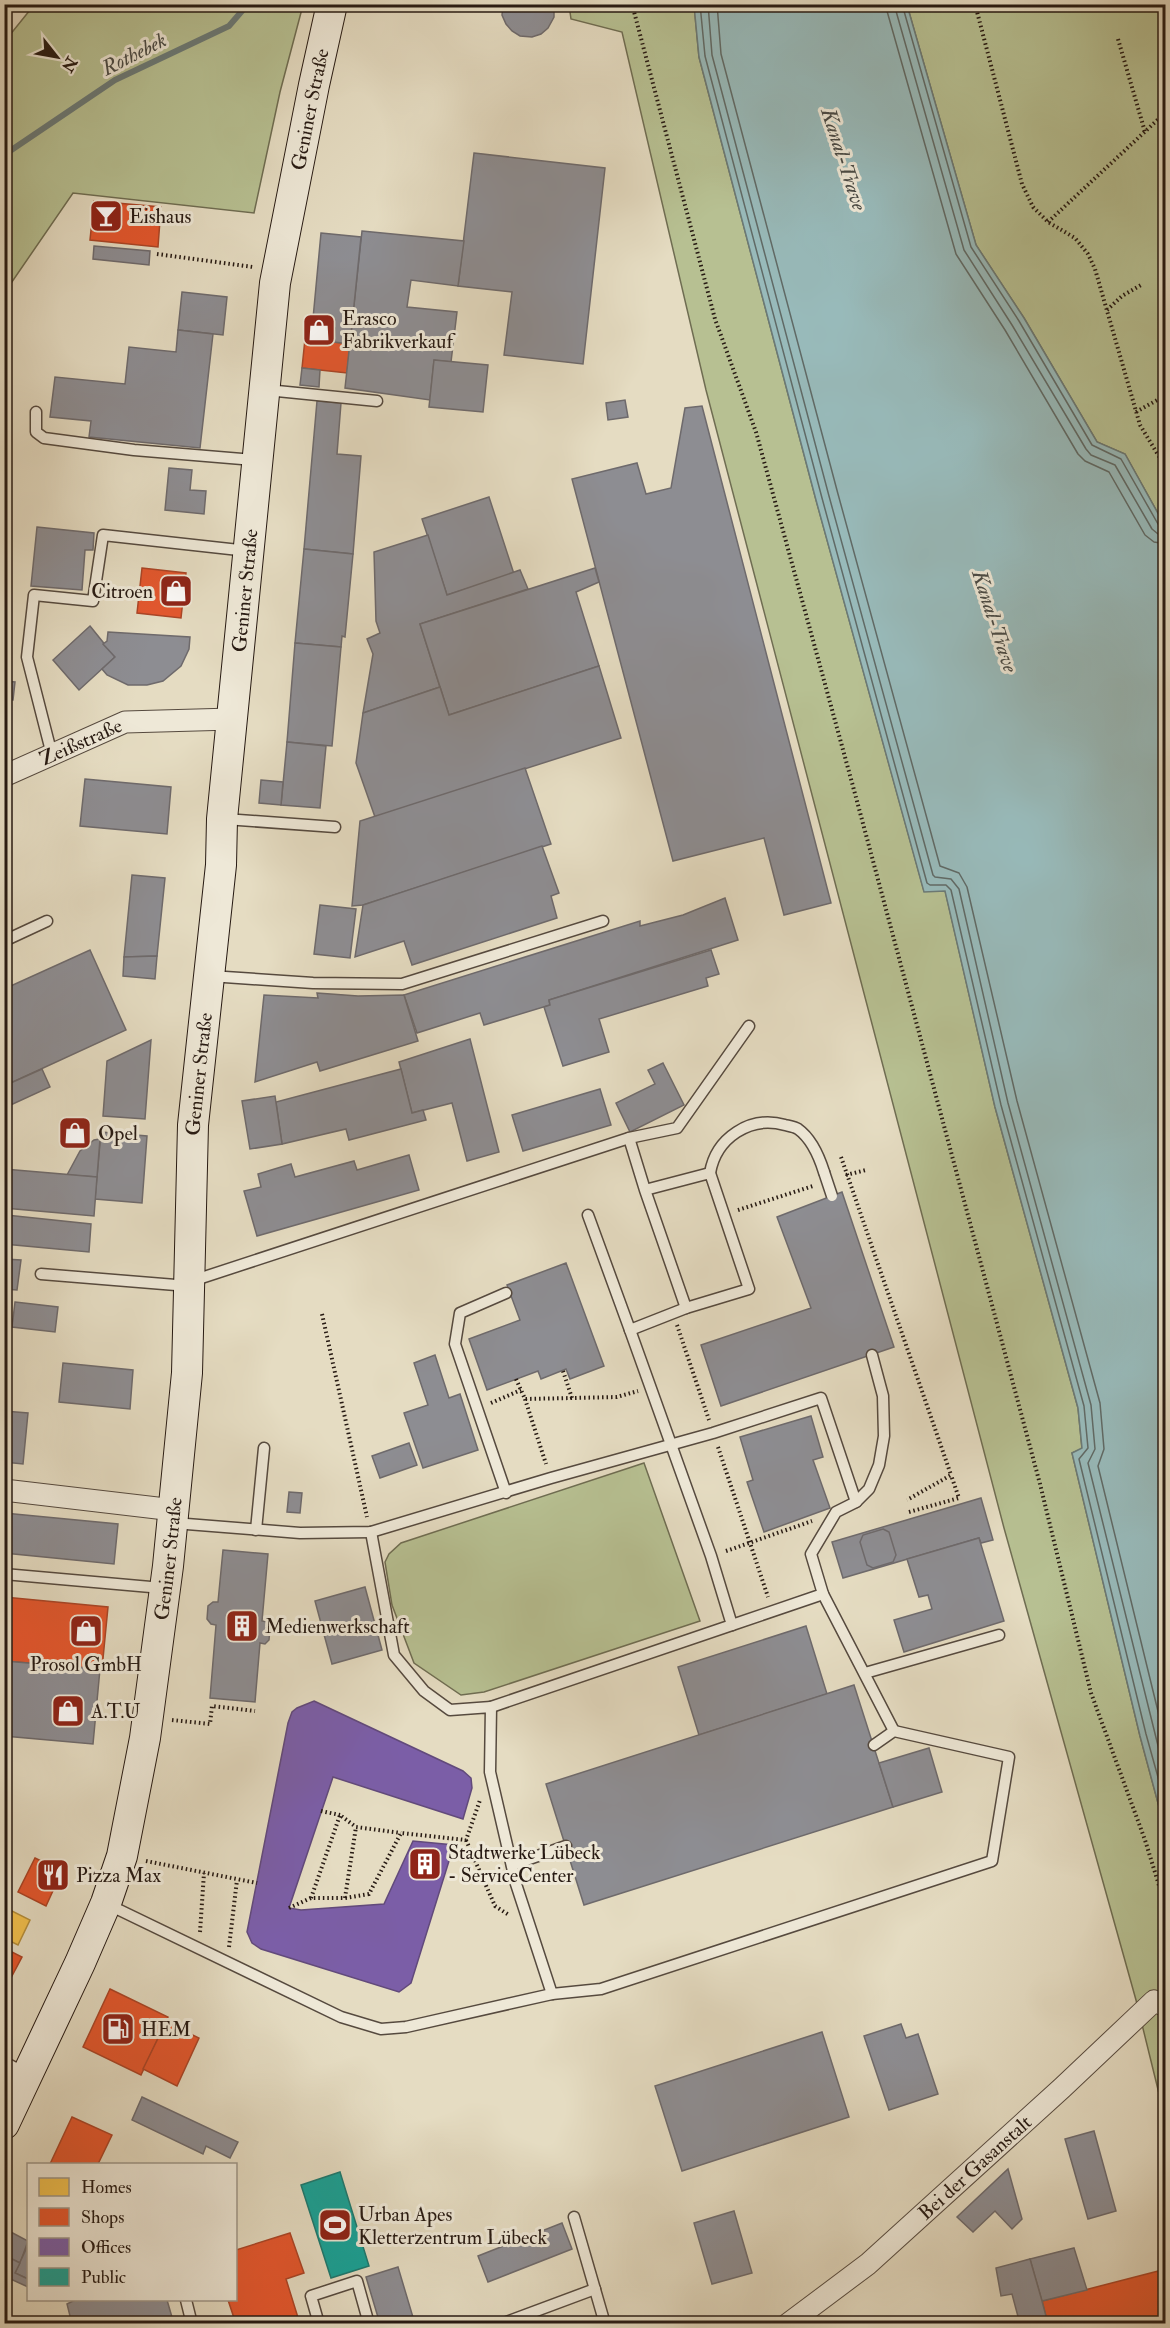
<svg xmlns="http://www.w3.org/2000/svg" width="1170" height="2328" viewBox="0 0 1170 2328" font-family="'IM FELL Double Pica',serif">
<rect width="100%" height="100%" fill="#e5dcc2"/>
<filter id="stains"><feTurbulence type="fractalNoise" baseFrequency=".00333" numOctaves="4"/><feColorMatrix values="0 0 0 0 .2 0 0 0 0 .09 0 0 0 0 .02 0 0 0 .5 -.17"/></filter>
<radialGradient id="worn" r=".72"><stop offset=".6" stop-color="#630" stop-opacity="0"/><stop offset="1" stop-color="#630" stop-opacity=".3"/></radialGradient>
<!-- green -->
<g fill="#b7c092" stroke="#6f6d52" stroke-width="1.5">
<polygon points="34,5 303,5 280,92 254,213 73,193 5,292 5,41"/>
<polygon points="569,5 694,5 699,57 816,500 924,891 945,890 995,1107 1078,1408 1082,1449 1072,1453 1140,1736 1165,1829 1165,2118 1136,2000 1004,1528 706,390 622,32 571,19"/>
<polygon points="907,5 1165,5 1165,526 1125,454 1097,442 1024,318 976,245"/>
<polygon points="644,1463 700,1621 484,1692 461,1695 414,1663 392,1605 385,1562 389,1554 401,1543"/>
</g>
<!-- water -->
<polygon fill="#98baba" stroke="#6b7a77" stroke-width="1.5" points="694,5 907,5 976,245 1024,318 1097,442 1125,454 1165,526 1165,1829 1140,1736 1072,1453 1082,1448 1078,1408 995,1107 945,891 924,892 816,500 699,57"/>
<!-- homes -->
<polygon fill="#f2c14e" stroke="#b58f3c" stroke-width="1.5" points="4,1907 30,1920 18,1945 4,1938"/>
<!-- shops -->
<g fill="#e4572e" stroke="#ab4526" stroke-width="1.5">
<polygon points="94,201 161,207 158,247 90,240"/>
<polygon points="317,326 335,328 334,342 350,344 347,373 302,368 305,339 316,340"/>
<polygon points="142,568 186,573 181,618 137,613"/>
<polygon points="4,1597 108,1607 102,1669 4,1661"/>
<polygon points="35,1858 62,1871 46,1906 18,1892"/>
<polygon points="4,1948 22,1957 4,1991"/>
<polygon points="110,1989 168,2017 141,2075 83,2047"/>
<polygon points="166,2022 199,2038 177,2086 143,2069"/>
<polygon points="72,2117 112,2135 98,2164 50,2164"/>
<polygon points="290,2233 304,2273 286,2279 300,2324 236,2324 228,2300 236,2300 236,2250"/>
<polygon points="1166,2269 1166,2324 1048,2324 1042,2301"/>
</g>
<!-- offices -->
<polygon fill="#7b5ea7" stroke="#624a7b" stroke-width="1.5" points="314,1701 463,1771 471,1778 472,1788 463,1819 333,1777 289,1908 301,1910 384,1904 413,1841 454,1845 411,1983 399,1992 261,1949 252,1943 247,1932 288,1723 292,1712 297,1708"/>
<!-- public -->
<polygon fill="#17a398" stroke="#1c7a70" stroke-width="1.5" points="340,2172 369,2266 331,2278 301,2185"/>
<!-- industry -->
<g fill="#8d8d92" stroke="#6e6a6c" stroke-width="1.5">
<polygon points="503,4 554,4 554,17 548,28 541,34 532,37 520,36 512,31 506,24 502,15"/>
<polygon points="474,153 605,168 583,364 504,355 512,292 458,286"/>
<polygon points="362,231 464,241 458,286 411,280 407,307 457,312 451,362 434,360 430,400 345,388"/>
<polygon points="321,233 361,237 350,344 334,342 335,328 317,326 316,340 311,340"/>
<polygon points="94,246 150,251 149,265 93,259"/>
<polygon points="182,292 227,297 223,335 178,330"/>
<polygon points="178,330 213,334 200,448 89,437 91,421 50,417 55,377 125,384 129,347 176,352"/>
<polygon points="434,360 488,365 483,412 429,407"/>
<polygon points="302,368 320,370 319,387 300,385"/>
<polygon points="625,400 628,417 608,420 606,403"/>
<polygon points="317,401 341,403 337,454 361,456 353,554 304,549"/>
<polygon points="702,406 831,903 784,915 764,838 673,861 572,479 637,463 646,494 671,488 685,408"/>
<polygon points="169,468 192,470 190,490 206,491 204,514 165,510"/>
<polygon points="489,497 514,574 447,595 422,519"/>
<polygon points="37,527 94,533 93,550 85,550 82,590 31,586"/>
<polygon points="428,535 447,595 520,570 528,589 420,624 440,687 363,713 373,654 367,639 380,633 376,621 374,552"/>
<polygon points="304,549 353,554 345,637 342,636 341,647 295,643"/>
<polygon points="595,568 599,582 576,592 599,666 449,715 420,624"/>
<polygon points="90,626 115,657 79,690 53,660"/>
<polygon points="108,632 190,637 189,649 181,666 163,681 147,685 128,685 107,675 102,669 115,657 103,644 107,641"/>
<polygon points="295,643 341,647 332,746 287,742"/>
<polygon points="599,666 621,738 375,817 356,763 363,713 440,687 449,715"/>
<polygon points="4,681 15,682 13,700 4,699"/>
<polygon points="287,742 326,746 320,808 281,805"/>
<polygon points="525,768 551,844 363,905 352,906 360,821"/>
<polygon points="85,779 171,787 167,834 80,826"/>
<polygon points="261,780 283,782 281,805 259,803"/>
<polygon points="542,846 559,893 551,896 557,918 412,965 404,941 355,957 363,905"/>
<polygon points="132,875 165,878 157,956 124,957"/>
<polygon points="725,898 738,940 549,1000 550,1005 484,1025 480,1013 417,1033 404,995 640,921 640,926 683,915"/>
<polygon points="320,905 356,909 350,958 314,954"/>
<polygon points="90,950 126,1030 4,1086 4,989"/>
<polygon points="711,950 719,974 706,978 708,986 599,1019 609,1052 563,1066 544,1007 550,1005 549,1000"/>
<polygon points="157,956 155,979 123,976 124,957"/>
<polygon points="317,993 358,996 404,995 418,1041 320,1071 317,1062 255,1082 264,995 318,998"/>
<polygon points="470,1039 499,1152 467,1161 452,1103 412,1113 399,1062"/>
<polygon points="151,1040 145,1119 103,1116 107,1061"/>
<polygon points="663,1063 684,1105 630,1132 616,1103 655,1084 648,1070"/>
<polygon points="42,1069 50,1087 4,1108 4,1086"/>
<polygon points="401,1069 412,1113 423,1110 426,1120 349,1140 346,1129 282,1144 276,1102"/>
<polygon points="600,1089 611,1125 523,1151 512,1115"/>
<polygon points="275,1096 282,1144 250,1149 242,1101"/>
<polygon points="101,1132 147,1136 142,1203 95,1199"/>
<polygon points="100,1139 97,1177 67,1175 80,1151 94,1140"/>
<polygon points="409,1155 419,1190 257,1236 244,1191 261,1187 258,1174 291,1164 295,1177 354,1161 357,1170"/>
<polygon points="4,1169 97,1177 94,1216 4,1208"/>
<polygon points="842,1192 894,1347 721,1406 701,1345 811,1308 777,1217"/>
<polygon points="6,1215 91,1224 89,1252 4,1244"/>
<polygon points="4,1259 21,1260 17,1290 4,1289"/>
<polygon points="566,1263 604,1366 570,1379 566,1369 541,1379 538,1371 487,1390 469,1339 520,1320 507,1285"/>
<polygon points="15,1302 58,1307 55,1332 12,1327"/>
<polygon points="435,1355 449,1398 460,1394 478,1450 423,1468 404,1413 428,1405 414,1363"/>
<polygon points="63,1363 133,1370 130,1409 59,1402"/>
<polygon points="4,1411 28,1413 23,1464 4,1462"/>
<polygon points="811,1416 823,1457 813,1460 830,1508 764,1532 747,1482 753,1480 740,1437"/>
<polygon points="409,1443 417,1465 380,1478 372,1456"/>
<polygon points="289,1492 302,1493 300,1513 287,1512"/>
<polygon points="981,1498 993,1540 981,1543 979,1538 843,1578 832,1542"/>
<polygon points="4,1513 118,1524 114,1564 4,1553"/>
<polygon points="883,1529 889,1532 896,1555 893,1562 873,1568 867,1565 860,1542 863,1535"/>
<polygon points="979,1538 1004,1621 904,1652 894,1620 932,1609 928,1595 919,1597 907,1559"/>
<polygon points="223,1550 268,1554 262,1621 267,1622 270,1628 269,1640 265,1644 260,1643 255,1702 210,1698 216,1625 211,1624 207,1619 208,1606 213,1602 218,1602"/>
<polygon points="365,1587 382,1650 332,1664 315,1601"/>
<polygon points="806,1626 827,1694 699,1735 678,1667"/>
<polygon points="4,1661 100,1669 93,1744 4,1736"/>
<polygon points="854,1685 893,1807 584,1905 546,1784"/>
<polygon points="929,1748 942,1792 893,1807 879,1763"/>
<polygon points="901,2024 906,2038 918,2034 938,2094 889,2110 864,2036"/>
<polygon points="822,2032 849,2117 682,2171 655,2086"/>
<polygon points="142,2097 238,2142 230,2158 206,2146 203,2154 132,2120"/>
<polygon points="1094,2131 1116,2211 1088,2219 1065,2139"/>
<polygon points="1008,2169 1022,2219 1012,2229 995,2211 973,2232 957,2217"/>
<polygon points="734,2211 752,2273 712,2284 694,2223"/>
<polygon points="562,2223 572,2249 488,2282 478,2256"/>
<polygon points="7,2230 28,2241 20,2263 4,2255 4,2234"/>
<polygon points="28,2245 28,2279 15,2273"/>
<polygon points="1074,2248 1087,2290 1042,2301 1030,2259"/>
<polygon points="4,2255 20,2263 15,2273 28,2279 28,2287 4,2276"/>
<polygon points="1030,2259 1042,2301 1048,2324 1020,2324 1012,2294 1001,2296 996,2268"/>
<polygon points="398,2267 415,2324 380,2324 366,2277"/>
<polygon points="75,2300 167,2300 174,2324 72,2324 67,2304"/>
</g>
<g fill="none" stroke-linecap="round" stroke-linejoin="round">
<!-- shore -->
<g stroke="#606a66" stroke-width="1.5">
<polyline points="700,4 705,56 822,498 927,883 930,885 946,885 951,890 1001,1105 1084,1406 1088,1448 1079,1459 1146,1734 1166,1806"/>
<polyline points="708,4 712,55 829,496 933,875 935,877 951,879 959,889 1008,1103 1091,1405 1095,1449 1088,1463 1166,1778"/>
<polyline points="717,4 721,54 838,494 940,866 959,873 967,887 1017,1101 1100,1403 1104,1449 1098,1466 1166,1744"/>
<polyline points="885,4 956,254 1005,330 1078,454 1085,461 1109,472 1145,535 1154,542 1166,544"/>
<polyline points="894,4 964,250 1012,325 1086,449 1091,455 1115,465 1152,529 1158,534 1166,535"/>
<polyline points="902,4 971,247 1019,321 1092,445 1121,459 1158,524 1166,528"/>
</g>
<!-- stream -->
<polyline stroke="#6b7a77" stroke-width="6" points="4,155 115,80 229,26 248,4"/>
<defs>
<g id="service">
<polyline points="267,390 377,401"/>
<polyline points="36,412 36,432 44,438 134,450 254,460"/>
<polyline points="52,755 27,657 34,595 93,601 103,535 248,551"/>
<polyline points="225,819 335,827"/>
<polyline points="4,941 47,921"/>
<polyline points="210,976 313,983 402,984 603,921"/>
<polyline points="629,1138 645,1190 686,1308 749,1289 710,1173 645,1190"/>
<path d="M710,1173C716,1138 750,1115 785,1125C789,1126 795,1127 798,1129C812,1139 819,1156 824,1172"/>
<polyline points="588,1215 630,1330 686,1308"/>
<polyline points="41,1274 188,1286"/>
<polyline points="192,1281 629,1138 677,1128 749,1026"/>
<polyline points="506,1493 455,1344 460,1313 506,1293"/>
<polyline points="856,1502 869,1489 879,1465 884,1436 883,1396 872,1355"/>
<polyline points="174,1523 300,1533 371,1532 551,1478 713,1433 821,1398 856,1502 836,1512 811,1554 823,1594 732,1625"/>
<polyline points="256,1530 264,1448"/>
<polyline points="371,1532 394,1655 424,1691 450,1710 491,1707 490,1772 516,1884 552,1994"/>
<polyline points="4,1574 162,1588"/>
<polyline points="823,1594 894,1731"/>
<polyline points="865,1673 999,1635"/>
<polyline points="491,1707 732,1625 711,1556 630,1330"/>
<polyline points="512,1865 566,1846"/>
<polyline points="109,1905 341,2017 381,2029 406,2027 552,1994 601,1989 992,1861 1009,1757 894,1731 874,1745"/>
<polyline points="4,2062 25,2073"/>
<polyline points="574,2217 605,2324"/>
<polyline points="186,2300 192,2324"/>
<polyline points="319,2324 311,2296 357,2281 369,2324"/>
<polyline points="501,2324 595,2289"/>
</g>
<g id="minor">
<path id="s1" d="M4,776L125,722L232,719"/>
<polyline points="4,1490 174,1510"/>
<path id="s2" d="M788,2324L868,2264L1062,2088L1154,2001L1166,2006"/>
</g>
<g id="secondary">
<path id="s3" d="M4,2124L80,1963L106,1903L122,1856L145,1738L168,1566L187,1373L193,1125L221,865L222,819L275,283L314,85L332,4"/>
</g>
</defs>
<!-- service casing -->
<use href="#service" stroke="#564a3f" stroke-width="13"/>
<!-- minor casing -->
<use href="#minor" stroke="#564a3f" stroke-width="23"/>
<!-- secondary casing -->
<use href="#secondary" stroke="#271a13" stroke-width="32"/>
<!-- path -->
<g stroke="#271a13" stroke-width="4" stroke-dasharray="1.5 3" stroke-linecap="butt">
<polyline points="632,4 715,319 756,432 854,790 1040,1484 1091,1693 1145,1840 1166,1908"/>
<polyline points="975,4 1022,184 1033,207 1048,222 1075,238 1088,254 1095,269 1140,425 1166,468"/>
<polyline points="1118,39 1145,132"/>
<polyline points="1048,222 1166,112"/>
<polyline points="157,254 253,267"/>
<polyline points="1107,310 1122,296 1141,285"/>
<polyline points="1136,412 1166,395"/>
<polyline points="841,1157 951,1475 907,1500"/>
<polyline points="846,1175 866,1170"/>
<polyline points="738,1210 813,1186"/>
<polyline points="322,1314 367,1517"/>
<polyline points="677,1325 709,1420"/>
<polyline points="563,1371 572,1398 617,1397 638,1391"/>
<polyline points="516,1379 525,1399 572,1398"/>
<polyline points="525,1399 546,1464"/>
<polyline points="491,1403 521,1390"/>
<polyline points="718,1447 768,1597"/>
<polyline points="909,1512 959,1498 951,1475"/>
<polyline points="726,1551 812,1521"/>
<polyline points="172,1720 210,1724 212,1706 255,1711"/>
<polyline points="321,1811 340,1815"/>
<polyline points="466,1840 495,1906 509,1915"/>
<polyline points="146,1861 257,1883"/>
<polyline points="311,1898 340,1815 356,1827"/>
<polyline points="345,1898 356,1827 401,1833"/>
<polyline points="289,1908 311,1898 345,1898 369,1894 401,1833 466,1840 480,1800"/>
<polyline points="200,1932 204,1873"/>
<polyline points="229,1947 237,1880"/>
</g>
<!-- service -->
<use href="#service" stroke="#eee8d7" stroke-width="10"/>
<!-- minor -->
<use href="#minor" stroke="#eee8d7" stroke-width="21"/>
<!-- secondary -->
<use href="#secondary" stroke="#eee8d7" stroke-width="30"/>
<defs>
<polyline id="service-bridge" points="824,1172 832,1196"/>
</defs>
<!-- service-bridge casing -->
<use href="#service-bridge" stroke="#564a3f" stroke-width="13" stroke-linecap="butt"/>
<!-- service-bridge -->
<use href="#service-bridge" stroke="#eee8d7" stroke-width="10"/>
</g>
<!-- icons -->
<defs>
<symbol id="bar-square" viewBox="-11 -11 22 22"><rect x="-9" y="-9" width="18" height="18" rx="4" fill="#8f2418" stroke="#eee8d7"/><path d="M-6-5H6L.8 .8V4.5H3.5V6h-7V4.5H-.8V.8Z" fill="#fff"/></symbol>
<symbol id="shop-square" viewBox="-11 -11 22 22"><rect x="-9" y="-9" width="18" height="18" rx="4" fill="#8f2418" stroke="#eee8d7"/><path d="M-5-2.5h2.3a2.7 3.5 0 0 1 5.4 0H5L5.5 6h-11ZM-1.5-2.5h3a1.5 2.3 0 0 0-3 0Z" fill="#fff"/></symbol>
<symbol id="building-square" viewBox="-11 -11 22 22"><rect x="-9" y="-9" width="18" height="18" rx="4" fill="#8f2418" stroke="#eee8d7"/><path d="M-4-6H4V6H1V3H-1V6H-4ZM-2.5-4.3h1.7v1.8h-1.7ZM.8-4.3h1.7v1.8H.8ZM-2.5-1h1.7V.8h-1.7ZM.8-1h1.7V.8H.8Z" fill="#fff"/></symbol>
<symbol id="restaurant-square" viewBox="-11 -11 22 22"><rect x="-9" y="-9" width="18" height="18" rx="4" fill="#8f2418" stroke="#eee8d7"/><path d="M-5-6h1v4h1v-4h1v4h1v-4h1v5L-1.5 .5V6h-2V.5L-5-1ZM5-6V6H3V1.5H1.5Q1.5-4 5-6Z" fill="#fff"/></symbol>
<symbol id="fuel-square" viewBox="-11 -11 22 22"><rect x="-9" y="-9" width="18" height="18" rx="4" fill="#8f2418" stroke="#eee8d7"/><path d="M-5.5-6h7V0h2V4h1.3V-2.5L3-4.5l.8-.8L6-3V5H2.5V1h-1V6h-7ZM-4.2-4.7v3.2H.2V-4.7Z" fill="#fff"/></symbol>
<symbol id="stadium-square" viewBox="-11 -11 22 22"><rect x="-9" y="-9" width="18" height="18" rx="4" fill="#8f2418" stroke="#eee8d7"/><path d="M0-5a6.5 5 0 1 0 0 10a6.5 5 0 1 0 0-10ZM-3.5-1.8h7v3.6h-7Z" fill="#fff"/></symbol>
</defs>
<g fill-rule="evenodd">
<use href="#bar-square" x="87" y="197" width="38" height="38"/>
<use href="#shop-square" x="300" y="311" width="38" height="38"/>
<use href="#shop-square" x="157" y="572" width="38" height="38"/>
<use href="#shop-square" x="56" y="1114" width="38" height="38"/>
<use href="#building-square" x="223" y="1607" width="38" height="38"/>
<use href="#shop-square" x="67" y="1612" width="38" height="38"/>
<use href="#shop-square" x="49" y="1692" width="38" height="38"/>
<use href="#building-square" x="406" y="1845" width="38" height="38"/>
<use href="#restaurant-square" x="34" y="1856" width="38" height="38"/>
<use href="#fuel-square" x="99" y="2010" width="38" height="38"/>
<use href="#stadium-square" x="316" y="2206" width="38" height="38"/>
</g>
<g text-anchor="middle" stroke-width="6" stroke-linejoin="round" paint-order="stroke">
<!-- street labels -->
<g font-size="20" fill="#271a13" stroke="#eee8d7">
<text dy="7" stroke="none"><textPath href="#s3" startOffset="2052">Geniner Straße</textPath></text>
<text dy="7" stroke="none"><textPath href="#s3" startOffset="1566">Geniner Straße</textPath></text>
<text dy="7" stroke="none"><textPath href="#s1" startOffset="84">Zeißstraße</textPath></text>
<text dy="7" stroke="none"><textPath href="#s3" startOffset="1080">Geniner Straße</textPath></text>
<text dy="7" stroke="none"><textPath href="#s3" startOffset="594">Geniner Straße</textPath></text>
<text dy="7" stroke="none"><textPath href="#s2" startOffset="244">Bei der Gasanstalt</textPath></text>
</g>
<!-- poi labels -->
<g font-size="20" fill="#271a13" stroke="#eee8d7" text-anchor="start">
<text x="129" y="223">Eishaus</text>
<text x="342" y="325">Erasco<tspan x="342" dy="23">Fabrikverkauf</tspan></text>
<text x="153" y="598" text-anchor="end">Citroen</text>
<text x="98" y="1140">Opel</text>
<text x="265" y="1633">Medienwerkschaft</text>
<text x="86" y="1671" text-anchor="middle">Prosol GmbH</text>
<text x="91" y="1718">A.T.U</text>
<text x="448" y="1859">Stadtwerke Lübeck<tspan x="448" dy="23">- ServiceCenter</tspan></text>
<text x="76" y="1882">Pizza Max</text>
<text x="141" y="2036">HEM</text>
<text x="358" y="2221">Urban Apes<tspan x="358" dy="23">Kletterzentrum Lübeck</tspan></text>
</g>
<!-- water labels -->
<g font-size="21" font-style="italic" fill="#494a45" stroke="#eee8d7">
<text transform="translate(134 54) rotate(-27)" y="7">Rothebek</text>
<text transform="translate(844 159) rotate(72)" y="7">Kanal-Trave</text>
<text transform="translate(995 621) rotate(72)" y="7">Kanal-Trave</text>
</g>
</g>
<!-- margin -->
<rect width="1170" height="2328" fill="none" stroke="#e5dcc2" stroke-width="24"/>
<rect x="6" y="6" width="1158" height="2316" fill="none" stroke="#271a13" stroke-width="3"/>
<rect x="12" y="12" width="1146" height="2304" fill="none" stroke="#271a13" stroke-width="1.5"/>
<!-- legend -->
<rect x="27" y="2163" width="210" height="138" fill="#eee8d7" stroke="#9e9689" stroke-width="1.5"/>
<rect x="39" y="2178" width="30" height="18" fill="#f2c14e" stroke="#9e9689" stroke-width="1.5"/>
<text x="81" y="2193" font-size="18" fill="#271a13">Homes</text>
<rect x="39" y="2208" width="30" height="18" fill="#e4572e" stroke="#9e9689" stroke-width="1.5"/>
<text x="81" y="2223" font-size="18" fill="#271a13">Shops</text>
<rect x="39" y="2238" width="30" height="18" fill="#7b5ea7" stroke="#9e9689" stroke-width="1.5"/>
<text x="81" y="2253" font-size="18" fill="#271a13">Offices</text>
<rect x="39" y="2268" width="30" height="18" fill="#17a398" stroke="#9e9689" stroke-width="1.5"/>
<text x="81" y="2283" font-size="18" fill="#271a13">Public</text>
<!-- north arrow -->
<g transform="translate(57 57) rotate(121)" stroke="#eee8d7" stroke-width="4.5" paint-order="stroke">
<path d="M0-4.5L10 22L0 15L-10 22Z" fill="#271a13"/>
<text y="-9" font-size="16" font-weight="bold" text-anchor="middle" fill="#271a13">N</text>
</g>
<rect width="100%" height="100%" filter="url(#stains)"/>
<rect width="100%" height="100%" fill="url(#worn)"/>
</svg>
